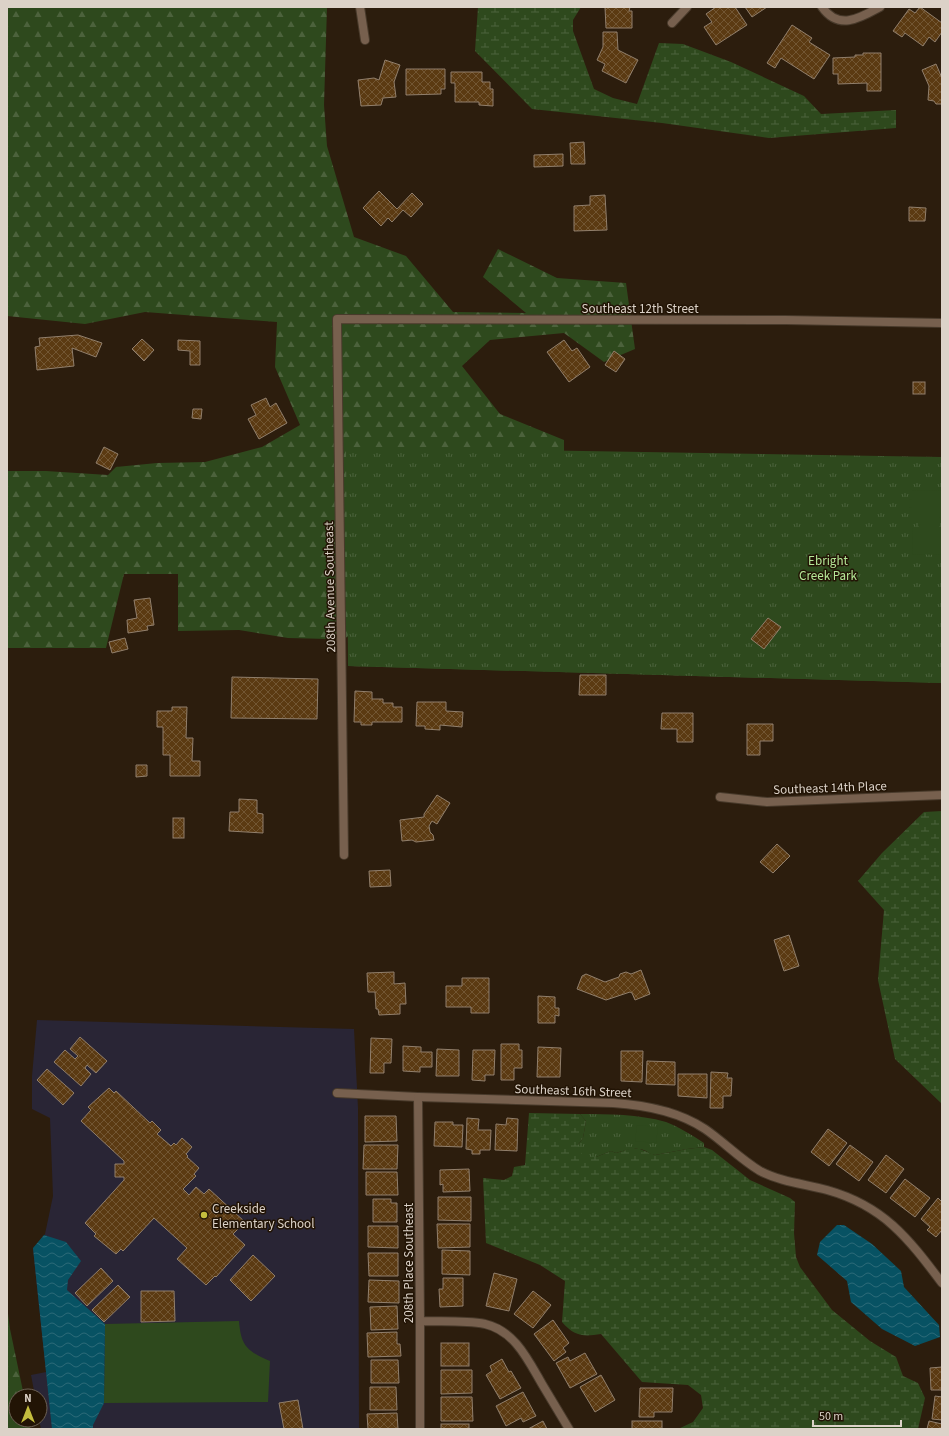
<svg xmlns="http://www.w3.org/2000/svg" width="949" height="1436" viewBox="0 0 949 1436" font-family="'Source Sans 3',sans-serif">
<defs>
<pattern id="forest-firs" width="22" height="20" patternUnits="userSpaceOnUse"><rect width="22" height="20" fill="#2e491d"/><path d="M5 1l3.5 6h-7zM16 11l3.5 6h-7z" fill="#4c623c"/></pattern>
<pattern id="wetland-marsh" width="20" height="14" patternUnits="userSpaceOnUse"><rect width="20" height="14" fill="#2e491d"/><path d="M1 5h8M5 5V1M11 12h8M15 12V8" fill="none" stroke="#4c623c"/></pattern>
<pattern id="park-tufts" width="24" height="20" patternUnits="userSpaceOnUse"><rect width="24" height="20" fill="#2e491d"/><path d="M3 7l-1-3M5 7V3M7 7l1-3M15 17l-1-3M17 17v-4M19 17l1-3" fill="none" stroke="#4c623c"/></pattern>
<pattern id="water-waves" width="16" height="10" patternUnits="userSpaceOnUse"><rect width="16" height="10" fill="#075263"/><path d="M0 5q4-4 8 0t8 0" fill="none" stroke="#2b6a78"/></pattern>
<pattern id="building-cross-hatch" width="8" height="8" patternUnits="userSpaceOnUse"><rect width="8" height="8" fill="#5b3a12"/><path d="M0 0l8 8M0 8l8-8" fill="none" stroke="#725633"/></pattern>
</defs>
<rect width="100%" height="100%" fill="#2c1d0d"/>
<!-- education -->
<polygon fill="#292535" points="37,1020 354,1029 358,1108 359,1429 41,1429 39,1420 40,1396 35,1396 31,1375 46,1372 33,1249 45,1234 53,1196 50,1118 32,1109 32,1076"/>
<!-- forest -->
<g fill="url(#forest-firs)">
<polygon points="7,7 327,7 324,105 327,146 354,237 406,256 453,312 526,313 483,277 498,249 557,278 626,283 635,349 604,362 564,333 490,340 462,366 500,414 564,440 564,488 942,683 348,666 348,636 346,638 329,639 288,638 239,630 178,631 178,574 124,574 106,648 7,648 7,471 46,471 108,475 116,467 157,463 205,462 262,447 300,425 275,367 277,322 145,312 85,324 7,316"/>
<polygon points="7,1306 10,1329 24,1396 16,1396 16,1420 29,1420 30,1429 7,1429"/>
</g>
<!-- wetland -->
<g fill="url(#wetland-marsh)">
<polygon points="478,7 581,7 573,20 573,31 594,89 613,98 637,104 659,43 683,44 731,62 804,96 821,114 896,110 896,128 769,138 662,123 532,109 475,51"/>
<polygon points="942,811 942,1104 895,1059 878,980 884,910 858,881 882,853 924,812"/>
<path d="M529,1113L580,1114L586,1121L583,1138L578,1145L596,1157L611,1151L616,1153L629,1149H640L655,1155L687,1149L704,1147L712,1150L750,1180L790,1198L795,1202L794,1233L796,1257L800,1267L832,1310L870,1341L896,1357L903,1376L918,1383L925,1398L918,1429H678L693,1422L703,1408L701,1395L688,1385L642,1382L601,1334C583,1337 574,1336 562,1322L565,1281L540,1265L486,1243L483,1178L504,1180L512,1176L514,1167L525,1165Z"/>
</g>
<!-- park -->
<g fill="url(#park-tufts)">
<polygon points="346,447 942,457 942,683 348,666"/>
<path d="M580,1114C609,1114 638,1114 666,1122C679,1127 692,1135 704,1143V1147L687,1149L655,1155C650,1154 649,1153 646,1151C637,1146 625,1150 616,1153L611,1151L596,1157H584L578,1148V1145L583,1138L586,1121Z"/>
</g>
<!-- garden -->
<g fill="#2e491d">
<polygon points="912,490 942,491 942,517 939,518 939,528 942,528 942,555 912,554 913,528 919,528 919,517 912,517 912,508 909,507 909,500 912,499"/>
<polygon points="637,1125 658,1127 656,1143 635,1141"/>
<path d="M239,1321C241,1346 247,1351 270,1361L268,1402L104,1403L105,1324Z"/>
</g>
<!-- water -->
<g fill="url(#water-waves)">
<polygon points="837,1225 844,1225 872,1244 901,1271 904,1287 939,1325 940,1337 915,1346 882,1329 851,1302 847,1281 817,1255 820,1242"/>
<polygon points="44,1235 66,1242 81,1261 68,1280 67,1290 105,1324 104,1403 93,1425 93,1429 52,1429 33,1248"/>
</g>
<!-- building -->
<g fill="url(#building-cross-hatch)" stroke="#917f6c">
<polygon points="605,7 630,7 629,11 632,11 632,28 606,28"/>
<polygon points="716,7 735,7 747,25 716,45 704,27 712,22 706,14"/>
<polygon points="745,7 767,7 752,17"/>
<polygon points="920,7 942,23 942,32 935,42 929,37 923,46 905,33 902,37 893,31 909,9 915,13"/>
<polygon points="792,25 812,38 809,42 830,55 814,79 781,58 775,68 767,63"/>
<polygon points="603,32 617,32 618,50 638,60 626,83 602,71 605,64 597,60 603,47"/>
<polygon points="863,53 881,53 881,91 867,91 867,83 838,84 838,74 833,74 833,58 855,57 855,55 863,55"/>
<polygon points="385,60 400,65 394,82 396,97 383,98 381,105 361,106 358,80 374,78 379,80"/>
<polygon points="936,64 942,78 942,104 936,104 934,101 928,100 929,86 922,70"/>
<polygon points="406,69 445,69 445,89 441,89 441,94 406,95"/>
<polygon points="451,72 482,72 482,82 490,82 490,89 493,89 493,106 479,105 479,102 455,102 455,83 451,83"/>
<polygon points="584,142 585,164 571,164 570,143"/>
<polygon points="563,154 563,166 534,167 534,155"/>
<polygon points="379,191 397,209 412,193 423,204 411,217 403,210 392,222 388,218 381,226 363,208"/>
<polygon points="605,195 607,230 574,231 574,206 590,205 590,196"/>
<polygon points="909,207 926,208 925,221 909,221"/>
<polygon points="78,335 102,343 96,357 72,348 74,366 37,370 35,347 40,346 39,338"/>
<polygon points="142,339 154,350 144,361 132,349"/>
<polygon points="178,340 200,341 200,365 190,365 190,351 178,350"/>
<polygon points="564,340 572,351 577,348 590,367 569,382 547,352"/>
<polygon points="614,351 625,359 616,372 605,365"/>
<rect x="913" y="382" width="12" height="12"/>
<polygon points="266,398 270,407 276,403 287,423 259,439 248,419 256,415 251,405"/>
<polygon points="193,409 202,409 201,419 192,418"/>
<polygon points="104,447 118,454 110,470 96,463"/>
<polygon points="150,598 154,625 147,626 148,630 128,633 127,620 137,618 134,600"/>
<polygon points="768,618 781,627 764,649 751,639"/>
<polygon points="125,638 128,649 112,653 109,642"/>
<polygon points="580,675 606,675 606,695 579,695"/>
<polygon points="232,677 318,679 317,719 231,718"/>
<polygon points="355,691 372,692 372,699 383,699 383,703 393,703 393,707 402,707 402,722 372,722 372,725 361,725 361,722 354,722"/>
<polygon points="417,702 446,702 446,711 463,712 462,727 440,725 440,730 425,729 425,726 416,726"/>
<polygon points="172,707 187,707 186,738 193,738 192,761 200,761 200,776 170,776 170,755 163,755 163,727 157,727 157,711 172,711"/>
<polygon points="662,713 693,713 693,742 677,742 677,729 661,729"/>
<polygon points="747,724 773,724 773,741 760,741 760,755 747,755"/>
<polygon points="136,765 147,765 147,776 136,777"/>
<polygon points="437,795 450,803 437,824 432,821 429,826 430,832 433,835 434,840 416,842 412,840 402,841 400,820 424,817 424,814"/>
<polygon points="239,799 257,800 257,813 263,814 263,833 229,831 230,812 239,812"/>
<rect x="173" y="818" width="11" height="20"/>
<polygon points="777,844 790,856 773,873 760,862"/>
<polygon points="390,870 391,886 370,887 369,871"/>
<polygon points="789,935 799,966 784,971 774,940"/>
<polygon points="641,970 650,994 635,1000 632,993 630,992 606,1000 577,989 582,976 586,974 605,982 619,977 620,974 626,972 631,974"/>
<polygon points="394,972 394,984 405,983 406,1004 400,1004 400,1014 379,1015 378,1009 376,1009 375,992 368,992 367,973"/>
<polygon points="462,978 489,978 489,1013 471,1013 471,1007 446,1007 446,986 462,986"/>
<polygon points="538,996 555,997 555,1008 559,1008 559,1016 555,1015 555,1023 538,1023"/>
<polygon points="80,1037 107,1061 96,1073 87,1065 85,1068 91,1074 81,1086 54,1062 65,1050 75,1059 78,1056 70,1049"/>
<polygon points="371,1038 392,1039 391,1063 384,1063 384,1073 370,1073"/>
<polygon points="501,1044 519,1044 519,1050 522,1050 522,1068 514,1068 514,1080 501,1080"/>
<polygon points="403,1046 421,1047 421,1052 432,1052 432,1067 420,1067 420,1072 403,1071"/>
<polygon points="538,1047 561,1048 560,1077 537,1077"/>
<polygon points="437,1049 459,1050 459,1076 436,1076"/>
<polygon points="473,1050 495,1050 494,1075 485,1075 485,1081 472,1080"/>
<polygon points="621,1051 643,1051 642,1082 621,1081"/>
<polygon points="647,1061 675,1062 675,1085 646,1084"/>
<polygon points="47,1069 74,1093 63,1105 37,1080"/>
<polygon points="711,1072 728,1073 727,1078 732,1078 731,1096 723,1096 723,1108 710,1108"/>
<polygon points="678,1074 707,1074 707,1098 678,1096"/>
<polygon points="109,1088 114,1093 116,1091 150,1123 152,1121 161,1130 157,1134 171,1146 174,1143 176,1145 182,1138 192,1147 186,1154 188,1156 187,1157 199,1168 194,1174 196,1176 183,1189 189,1195 196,1187 204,1194 209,1189 245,1222 233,1234 245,1245 216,1277 215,1276 206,1285 177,1259 187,1248 154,1218 123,1251 121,1249 116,1254 94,1236 96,1234 85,1223 124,1180 124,1177 115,1177 115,1164 124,1164 124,1161 81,1121 91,1110 88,1107"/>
<polygon points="365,1116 396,1116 397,1141 365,1142"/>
<polygon points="467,1118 479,1119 478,1130 491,1130 490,1150 480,1150 480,1154 472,1154 472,1150 466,1149"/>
<polygon points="507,1118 518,1119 517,1151 495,1150 496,1124 506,1125"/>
<polygon points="435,1122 453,1122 453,1125 463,1125 462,1147 434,1146"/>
<polygon points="828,1129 847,1143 829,1166 811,1152"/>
<polygon points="364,1145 398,1145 397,1169 363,1169"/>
<polygon points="850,1145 873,1162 859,1181 836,1164"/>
<polygon points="886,1155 904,1169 886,1193 868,1180"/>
<polygon points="469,1169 470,1191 443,1192 443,1184 440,1185 440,1170"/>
<polygon points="366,1172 397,1172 398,1195 366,1195"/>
<polygon points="905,1179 930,1198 915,1217 890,1198"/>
<polygon points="438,1197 471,1197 471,1221 438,1220"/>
<polygon points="938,1198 942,1202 942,1230 936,1237 927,1230 930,1227 921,1219"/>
<polygon points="373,1199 391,1199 391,1203 397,1203 397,1222 373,1222"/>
<polygon points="437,1224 470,1224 470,1247 438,1248"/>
<polygon points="368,1226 398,1226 398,1248 368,1247"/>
<polygon points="442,1250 470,1251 470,1275 442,1274"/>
<polygon points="368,1253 398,1253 398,1276 369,1276"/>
<polygon points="253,1255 275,1276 251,1301 230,1280"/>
<polygon points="101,1268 113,1281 87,1306 75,1293"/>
<polygon points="494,1273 517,1279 509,1311 486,1306"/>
<polygon points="443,1278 463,1278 463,1306 440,1307 439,1289 443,1289"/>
<polygon points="369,1280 399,1281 399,1303 368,1302"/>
<polygon points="118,1285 130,1297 104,1322 92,1310"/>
<polygon points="141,1291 174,1291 175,1321 141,1322"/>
<polygon points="533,1291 551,1305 533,1328 514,1314"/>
<polygon points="397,1306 398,1329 371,1330 370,1307"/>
<polygon points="553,1320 569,1343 563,1348 566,1352 554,1361 534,1334"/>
<polygon points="397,1332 397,1344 400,1344 401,1356 368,1357 367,1333"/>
<rect x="441" y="1343" width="28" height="23"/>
<polygon points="585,1353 597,1374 570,1388 556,1363 568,1357 570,1361"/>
<polygon points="502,1359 509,1372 511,1371 521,1388 500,1399 486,1375 492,1371 490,1366"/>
<polygon points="371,1360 398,1360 399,1383 371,1383"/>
<polygon points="942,1367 942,1390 931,1390 930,1368"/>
<polygon points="441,1370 472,1370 472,1393 441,1394"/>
<polygon points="601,1375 615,1400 595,1412 580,1387"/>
<polygon points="370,1387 396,1387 397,1410 370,1410"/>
<polygon points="640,1388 673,1388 672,1412 654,1412 654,1417 639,1417"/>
<polygon points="523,1392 536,1416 523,1422 521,1418 506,1426 496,1406"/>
<polygon points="935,1396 942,1397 942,1420 932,1419"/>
<polygon points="441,1397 472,1397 473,1421 441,1421"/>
<polygon points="298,1400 303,1429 284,1429 279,1403"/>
<polygon points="397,1413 398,1429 368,1429 367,1414"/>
<polygon points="543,1421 547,1429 528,1429"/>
<rect x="632" y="1421" width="30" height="8"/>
<polygon points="929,1421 942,1424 942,1429 927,1429"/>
<rect x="441" y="1424" width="28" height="5"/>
</g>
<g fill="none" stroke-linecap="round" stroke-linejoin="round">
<defs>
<g id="minor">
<polyline points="360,7 365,40"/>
<path d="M822,7C839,31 860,18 880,7"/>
<polyline points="672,23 687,7"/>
<polyline points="720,797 767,802 942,795"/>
<polyline points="344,855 337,319 786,320 942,323"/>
<path d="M337,1093L418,1097L613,1103C645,1105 678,1111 705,1129C724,1142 740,1159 760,1171C781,1182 805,1184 827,1190C884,1206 908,1238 942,1283"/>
<polyline points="418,1097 420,1321 420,1429"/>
<path d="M420,1321C441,1322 464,1320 485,1324C515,1331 528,1360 542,1384C551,1399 560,1414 569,1429"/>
</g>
</defs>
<!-- minor casing -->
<use href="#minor" stroke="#483a2b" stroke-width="10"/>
<!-- minor -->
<use href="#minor" stroke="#77604e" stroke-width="8"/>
</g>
<!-- markers -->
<circle fill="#c4bd3e" stroke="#221405" stroke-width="1.5" cx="204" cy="1215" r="4"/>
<g text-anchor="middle" stroke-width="3" stroke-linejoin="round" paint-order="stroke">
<!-- street labels -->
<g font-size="13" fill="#dcd2c8" stroke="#221405">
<text x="640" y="313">Southeast 12th Street</text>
<text transform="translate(329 587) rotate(-91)" y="5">208th Avenue Southeast</text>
<text transform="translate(830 787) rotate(-2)" y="5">Southeast 14th Place</text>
<text transform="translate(573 1090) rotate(2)" y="5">Southeast 16th Street</text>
<text transform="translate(408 1263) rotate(-90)" y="5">208th Place Southeast</text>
</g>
<!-- park labels -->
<g font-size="13" fill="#b5e898" stroke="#221405">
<text x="828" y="565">Ebright<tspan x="828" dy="15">Creek Park</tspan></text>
</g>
<!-- poi labels -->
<g font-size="13" fill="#dcd2c8" stroke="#221405" text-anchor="start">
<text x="212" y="1213">Creekside<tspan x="212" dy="15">Elementary School</tspan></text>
</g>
</g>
<!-- border -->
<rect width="949" height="1436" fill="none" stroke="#dcd2c8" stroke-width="16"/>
<!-- north arrow -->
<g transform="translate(28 1408)"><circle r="19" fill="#221405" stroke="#6c6053"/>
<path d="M0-3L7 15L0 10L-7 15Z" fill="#c4bd3e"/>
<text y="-6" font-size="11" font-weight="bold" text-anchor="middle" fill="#dcd2c8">N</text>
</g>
<!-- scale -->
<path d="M813 1420v6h88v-6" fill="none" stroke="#dcd2c8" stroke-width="2"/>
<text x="819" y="1420" font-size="12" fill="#dcd2c8" stroke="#221405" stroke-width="3" paint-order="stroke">50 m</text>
</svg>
